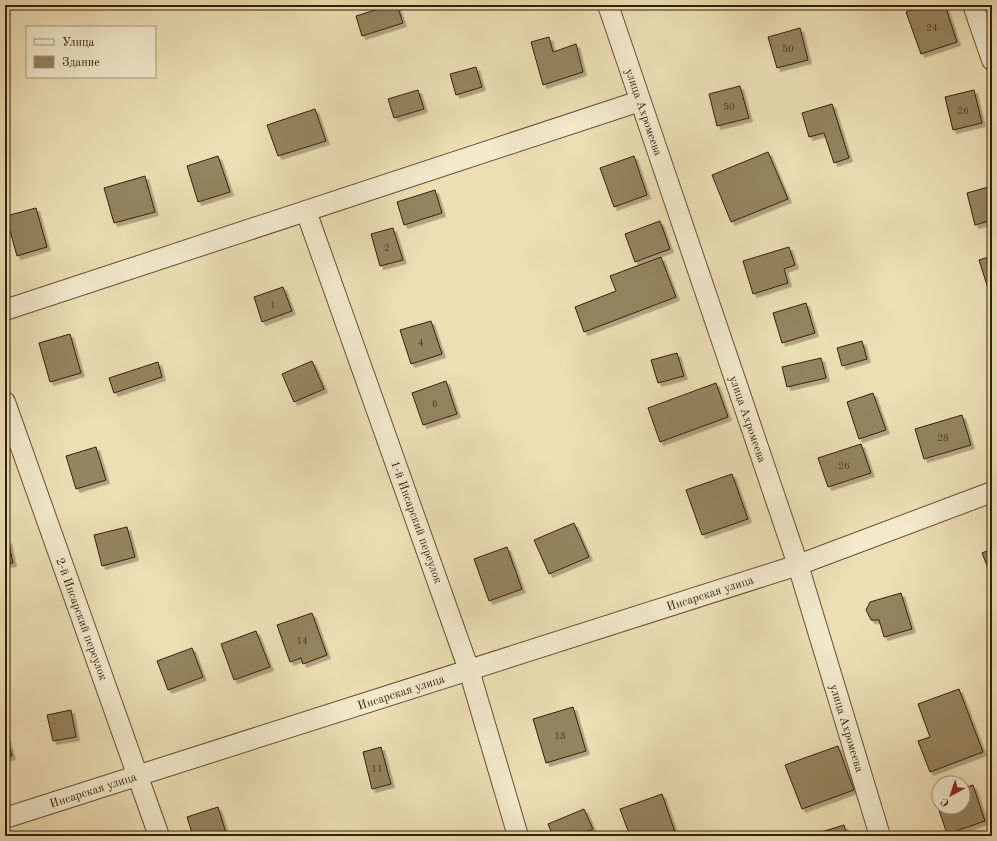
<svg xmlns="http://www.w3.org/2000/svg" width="997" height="841" viewBox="0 0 997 841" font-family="'Old Standard TT',serif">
<defs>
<filter id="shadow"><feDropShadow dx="3.5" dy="3.5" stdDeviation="0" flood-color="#0004"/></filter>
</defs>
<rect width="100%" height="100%" fill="#eddfb4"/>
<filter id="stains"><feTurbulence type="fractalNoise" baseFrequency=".005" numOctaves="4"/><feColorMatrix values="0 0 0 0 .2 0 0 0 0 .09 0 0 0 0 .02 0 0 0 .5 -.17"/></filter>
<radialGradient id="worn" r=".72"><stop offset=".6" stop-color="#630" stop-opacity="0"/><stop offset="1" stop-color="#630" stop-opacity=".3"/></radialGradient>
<!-- building -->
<g fill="#958461" stroke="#352108" filter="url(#shadow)">
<polygon points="391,5 397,5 403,23 362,36 356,16"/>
<polygon points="927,5 945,5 957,42 921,54 906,12"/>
<polygon points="800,28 808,60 777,68 768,37"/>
<polygon points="549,37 553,52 576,44 583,72 543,85 531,42"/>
<polygon points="476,67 482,87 456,95 450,74"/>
<polygon points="740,86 749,118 717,126 709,94"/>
<polygon points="418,90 424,109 394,118 388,99"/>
<polygon points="974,90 982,123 953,130 945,97"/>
<polygon points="832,104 849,158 834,163 824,133 809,137 802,113"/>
<polygon points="315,109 326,141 278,156 267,125"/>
<polygon points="768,152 788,199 731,222 712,175"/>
<polygon points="218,156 230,192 198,202 187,166"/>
<polygon points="634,156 647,195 614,207 600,168"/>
<polygon points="145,176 155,212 114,223 104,188"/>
<polygon points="992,186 992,220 975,225 967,193"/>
<polygon points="435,190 442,213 404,225 397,202"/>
<polygon points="36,208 47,247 17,256 6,216"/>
<polygon points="660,221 670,249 635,262 625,234"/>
<polygon points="393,228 403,260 380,266 371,234"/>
<polygon points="789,247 795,265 784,269 788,283 753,294 743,261"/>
<polygon points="992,256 992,301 979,260"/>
<polygon points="661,257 676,297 584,332 575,307 616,291 610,276"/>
<polygon points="283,287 292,311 262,322 254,297"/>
<polygon points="806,303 815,333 782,343 773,313"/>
<polygon points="431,321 442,354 411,364 400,330"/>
<polygon points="70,334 81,373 50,382 39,343"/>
<polygon points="862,341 867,359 842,366 837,348"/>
<polygon points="677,353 684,376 658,383 651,360"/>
<polygon points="821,358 826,378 787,387 782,367"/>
<polygon points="312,361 324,389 294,402 282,374"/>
<polygon points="158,362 162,377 114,393 109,378"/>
<polygon points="446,381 457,414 423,425 412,393"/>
<polygon points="716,383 728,417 660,442 648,408"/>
<polygon points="873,393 886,430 859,439 847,402"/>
<polygon points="962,415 971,445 924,459 915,429"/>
<polygon points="861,444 871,473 828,487 818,458"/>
<polygon points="96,447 106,480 76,489 66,456"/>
<polygon points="732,474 748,519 702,535 686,490"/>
<polygon points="574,523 589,557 549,574 534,540"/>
<polygon points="127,527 135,557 102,566 94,535"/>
<polygon points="8,540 13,563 5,564 5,541"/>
<polygon points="507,547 522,589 489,601 474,559"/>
<polygon points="992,549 992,578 982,553"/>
<polygon points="901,593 912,629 884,637 879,620 871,620 866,610 870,602"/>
<polygon points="312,613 327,655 303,664 301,658 290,662 277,625"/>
<polygon points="256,631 270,667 234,680 221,644"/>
<polygon points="192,648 203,677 168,690 157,661"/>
<polygon points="959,689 983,752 930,772 918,741 930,737 918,704"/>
<polygon points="573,707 586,751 546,763 533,719"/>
<polygon points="71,710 76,737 53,741 47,715"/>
<polygon points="5,735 6,735 12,756 5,758"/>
<polygon points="838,746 854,790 802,809 785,765"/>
<polygon points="381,747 391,784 372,789 363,752"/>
<polygon points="973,785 985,821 947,834 935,798 939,796 939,807 963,807 963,788"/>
<polygon points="662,794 675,832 666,836 630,836 620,809"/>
<polygon points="218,807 227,836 193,836 187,817"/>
<polygon points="584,809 593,829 575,836 553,836 548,824"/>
<polygon points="844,825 847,836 819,836 818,833"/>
</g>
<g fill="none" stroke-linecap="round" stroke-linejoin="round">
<defs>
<g id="minor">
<polyline points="608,5 798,565 880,836"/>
<polyline points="973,5 992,60"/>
<polyline points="306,211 469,670 518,836"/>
<polyline points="5,310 640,101"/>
<polyline points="5,402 159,836"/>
<polyline points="5,818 798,565 992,492"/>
</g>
</defs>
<!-- minor casing -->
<use href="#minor" stroke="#635033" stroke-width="22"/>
<!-- minor -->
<use href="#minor" stroke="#f3eace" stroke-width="20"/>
</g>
<g text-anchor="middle" stroke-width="3" stroke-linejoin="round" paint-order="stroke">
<!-- number labels -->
<g font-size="10" fill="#4d3a1e">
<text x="932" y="31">24</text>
<text x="788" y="52">50</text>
<text x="729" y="110">50</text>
<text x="963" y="114">26</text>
<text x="387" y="251">2</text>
<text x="273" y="308">1</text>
<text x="421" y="346">4</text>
<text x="435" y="407">6</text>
<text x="943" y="441">28</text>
<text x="844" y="469">26</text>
<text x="302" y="644">14</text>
<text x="560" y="739">13</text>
<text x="377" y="772">11</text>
</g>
<!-- street labels -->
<g font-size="12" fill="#352108" stroke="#f3eace">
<text transform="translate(644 112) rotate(71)" y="4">улица Ахромеева</text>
<text transform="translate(748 419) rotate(71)" y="4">улица Ахромеева</text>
<text transform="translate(417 522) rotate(70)" y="4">1-й Инсарский переулок</text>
<text transform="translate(710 593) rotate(-18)" y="4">Инсарская улица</text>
<text transform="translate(82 619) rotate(70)" y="4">2-й Инсарский переулок</text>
<text transform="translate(401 692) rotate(-18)" y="4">Инсарская улица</text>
<text transform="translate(847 728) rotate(73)" y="4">улица Ахромеева</text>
<text transform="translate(93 790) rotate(-18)" y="4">Инсарская улица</text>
</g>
</g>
<!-- margin -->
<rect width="997" height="841" fill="none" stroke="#eddfb4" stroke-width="20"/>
<rect x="6" y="6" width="985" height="829" fill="none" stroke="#352108" stroke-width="2"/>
<rect x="10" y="10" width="977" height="821" fill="none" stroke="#352108"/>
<!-- legend -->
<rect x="26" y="26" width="130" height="52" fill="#f3eace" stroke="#a79a7f"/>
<rect x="34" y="39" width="20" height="6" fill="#f3eace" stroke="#a79a7f"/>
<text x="62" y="46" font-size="12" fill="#352108">Улица</text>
<rect x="34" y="56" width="20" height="12" fill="#958461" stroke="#a79a7f"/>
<text x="62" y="66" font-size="12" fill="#352108">Здание</text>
<!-- north arrow -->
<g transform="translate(951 795) rotate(220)"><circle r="19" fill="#f3eace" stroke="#a79a7f"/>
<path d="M0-3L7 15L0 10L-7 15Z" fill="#8f2418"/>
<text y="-6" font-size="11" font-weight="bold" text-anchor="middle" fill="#352108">С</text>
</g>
<rect width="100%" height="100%" filter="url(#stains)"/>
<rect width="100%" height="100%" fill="url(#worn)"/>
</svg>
